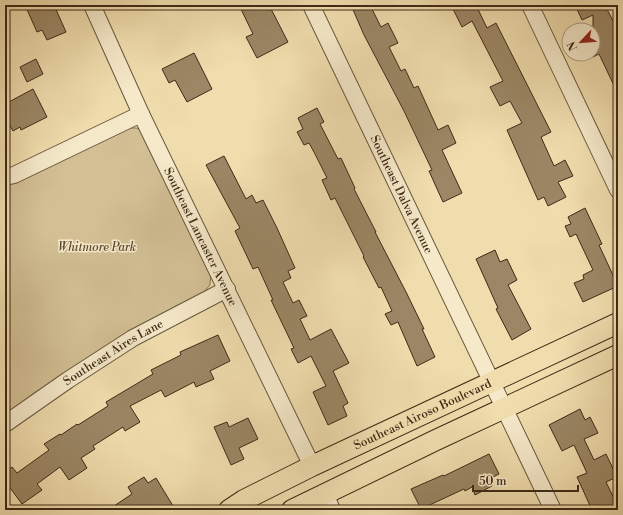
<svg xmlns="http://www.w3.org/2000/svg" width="623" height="515" viewBox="0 0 623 515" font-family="'Libre Bodoni',serif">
<rect width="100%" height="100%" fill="#f0ddae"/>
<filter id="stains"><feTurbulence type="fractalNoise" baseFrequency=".005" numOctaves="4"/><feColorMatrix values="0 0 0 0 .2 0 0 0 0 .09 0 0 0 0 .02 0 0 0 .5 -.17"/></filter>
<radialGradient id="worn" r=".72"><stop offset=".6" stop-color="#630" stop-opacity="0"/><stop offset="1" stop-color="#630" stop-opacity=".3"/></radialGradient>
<!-- green -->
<polygon fill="#d2bf94" stroke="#887455" points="127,128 137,128 147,136 211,270 210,285 203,293 120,340 34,393 5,417 5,183"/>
<!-- building -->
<g fill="#9b8765" stroke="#3e2a16">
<polygon points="25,5 54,5 66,32 47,40 42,30 37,32"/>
<polygon points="239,5 269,5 288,42 257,58 246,37 253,34"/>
<polygon points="351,5 370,5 381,27 388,23 398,43 389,47 401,71 405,69 414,88 418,86 438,130 448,125 456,143 442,150 462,193 443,202 429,171 432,170 404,111 364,35"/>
<polygon points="451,5 476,5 487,28 496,23 551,132 541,137 554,166 565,160 573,176 558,182 566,197 548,206 544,197 538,200 507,130 522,123 510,101 500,106 490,87 503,81 472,21 462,27"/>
<polygon points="575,5 615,5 607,9 618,31 618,94 599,54 593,57 593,15 582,20"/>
<polygon points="194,53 212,89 187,102 175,80 169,83 162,69"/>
<polygon points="36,59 43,74 27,82 20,67"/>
<polygon points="33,89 47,117 21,130 20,127 13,131 5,117 5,104"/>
<polygon points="317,108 324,122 320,124 338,159 341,158 355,188 354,189 376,232 375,232 406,292 424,329 422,329 435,357 417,366 398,322 391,325 385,314 392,311 381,287 379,288 363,257 364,256 335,198 331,200 322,180 327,178 314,152 309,143 304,145 297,132 303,129 298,118"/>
<polygon points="224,156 246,199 252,195 256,203 263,200 277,228 295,268 288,271 291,278 283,282 293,303 299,300 307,316 300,319 310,340 331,329 349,363 333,371 348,403 343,406 347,416 328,425 313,392 326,386 311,356 298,363 291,349 294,348 271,300 273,300 258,267 253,269 235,231 240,228 206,165"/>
<polygon points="585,208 602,244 599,245 618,286 583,302 574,283 584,279 583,275 593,270 576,234 570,237 565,226 571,224 568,217"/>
<polygon points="495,250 500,262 507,259 517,280 508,285 531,329 512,340 496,309 498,308 476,259"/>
<polygon points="218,335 230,361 210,371 214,379 196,387 194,382 165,397 161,390 130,406 140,422 125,431 123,427 93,446 95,449 81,458 87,468 69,480 60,467 37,484 42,490 22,504 5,481 5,472 12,467 17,473 49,450 44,444 60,434 61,435 77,424 78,425 108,406 106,402 153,374 151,370 181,355 180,352"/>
<polygon points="580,409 585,420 590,417 598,433 584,439 594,460 606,454 617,477 606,482 618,507 618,510 592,510 577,477 587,473 574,445 562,451 549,425"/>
<polygon points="248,418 258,439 239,448 244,459 231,465 214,427 227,422 229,427"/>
<polygon points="489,454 499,474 489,479 492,486 475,495 472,487 465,491 464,489 421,509 411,489 443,475 444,476"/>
<polygon points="144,477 148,483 156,478 173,506 167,510 108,510 132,494 128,487"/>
</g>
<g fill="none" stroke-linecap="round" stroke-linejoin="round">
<defs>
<g id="minor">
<path id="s1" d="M92,5L141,114L312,466"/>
<path id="s2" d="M311,5L553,510"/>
<polyline points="530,5 618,190"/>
<polyline points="5,177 14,175 141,114"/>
<path id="s3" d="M5,424L68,380L133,338L227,289"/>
<polyline points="325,493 332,510"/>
</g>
<g id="major">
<path id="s4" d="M229,510L244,500L312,466L618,323"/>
<polyline points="292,510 436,440 618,355"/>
</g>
</defs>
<!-- minor casing -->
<use href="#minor" stroke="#6a573c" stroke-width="18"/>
<!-- major casing -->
<use href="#major" stroke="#3e2a16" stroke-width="22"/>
<!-- minor -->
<use href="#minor" stroke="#f5e9ca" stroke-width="16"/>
<!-- major -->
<use href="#major" stroke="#f0ddae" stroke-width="20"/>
</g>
<g text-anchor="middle" stroke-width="3" stroke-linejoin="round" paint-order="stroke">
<!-- street labels -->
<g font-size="12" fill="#3e2a16" stroke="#f5e9ca">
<text dy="4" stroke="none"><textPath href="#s2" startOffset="210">Southeast Dalva Avenue</textPath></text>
<text dy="4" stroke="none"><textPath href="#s1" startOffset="256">Southeast Lancaster Avenue</textPath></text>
<text dy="4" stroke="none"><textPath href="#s3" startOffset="130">Southeast Aires Lane</textPath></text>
<text dy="4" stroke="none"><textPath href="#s4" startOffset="216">Southeast Airoso Boulevard</textPath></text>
</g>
<!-- park labels -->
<g font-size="12" font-style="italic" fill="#5c482f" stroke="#f5e9ca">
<text x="97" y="251">Whitmore Park</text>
</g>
</g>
<!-- margin -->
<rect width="623" height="515" fill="none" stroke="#f0ddae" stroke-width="20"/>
<rect x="6" y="6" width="611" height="503" fill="none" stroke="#3e2a16" stroke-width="2"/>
<rect x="10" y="10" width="603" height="495" fill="none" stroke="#3e2a16"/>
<!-- north arrow -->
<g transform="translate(581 42) rotate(244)"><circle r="19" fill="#f5e9ca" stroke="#ac9d82"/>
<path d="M0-3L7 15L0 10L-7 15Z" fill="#8f2418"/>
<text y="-6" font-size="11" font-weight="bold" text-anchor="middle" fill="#3e2a16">N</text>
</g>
<!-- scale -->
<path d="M473 485v6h105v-6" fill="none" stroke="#3e2a16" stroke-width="2"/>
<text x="479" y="485" font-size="12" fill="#3e2a16" stroke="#f5e9ca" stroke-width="3" paint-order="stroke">50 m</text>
<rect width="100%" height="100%" filter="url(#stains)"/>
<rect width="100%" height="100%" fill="url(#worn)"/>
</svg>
